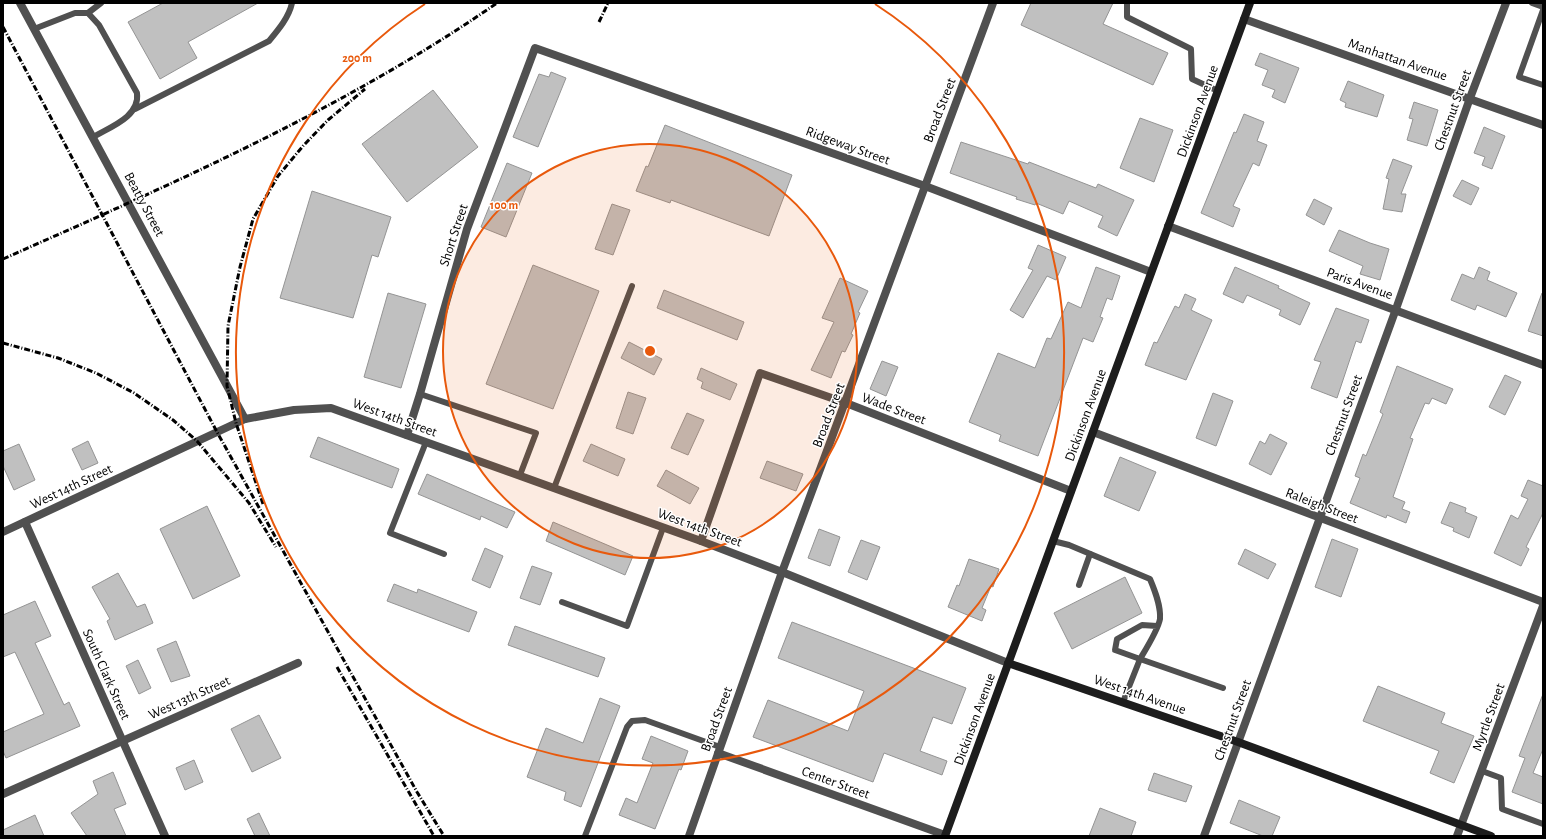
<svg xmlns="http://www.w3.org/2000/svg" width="1546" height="839" viewBox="0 0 1546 839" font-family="'Alegreya Sans',sans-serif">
<rect width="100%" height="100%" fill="#fff"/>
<!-- building -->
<g fill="#c0c0c0" stroke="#949494">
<polygon points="163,3 258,3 188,42 197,58 160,79 128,22"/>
<polygon points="1031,3 1113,3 1103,24 1168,53 1153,85 1021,25"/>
<polygon points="1260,53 1299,68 1285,103 1272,97 1275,90 1262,85 1268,70 1255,65"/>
<polygon points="551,72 566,78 538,147 513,137 539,74 549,77"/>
<polygon points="1348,81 1384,95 1377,117 1345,107 1346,103 1340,100"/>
<polygon points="433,90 478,147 407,202 362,144"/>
<polygon points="1414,102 1438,110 1427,146 1407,140 1413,119 1409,118"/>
<polygon points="1244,114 1264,122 1257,141 1267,145 1259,166 1253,163 1233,206 1240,209 1233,227 1201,213 1234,132 1236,133"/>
<polygon points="1140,118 1173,130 1154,182 1120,168"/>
<polygon points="665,125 792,175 769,236 671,200 670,203 636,191 646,166 648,167"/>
<polygon points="1484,127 1505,136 1492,169 1482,165 1485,157 1474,153"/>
<polygon points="961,142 1028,164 1029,162 1096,188 1098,184 1134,200 1117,236 1098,227 1103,216 1069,201 1063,214 1036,203 1035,205 1016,199 1017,197 950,173"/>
<polygon points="1393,159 1412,166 1401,194 1406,194 1402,212 1383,209 1389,179 1386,178"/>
<polygon points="507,163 532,173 506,237 481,227"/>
<polygon points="1462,180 1479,188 1471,205 1453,196"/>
<polygon points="312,191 391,217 378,257 372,255 353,318 280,298"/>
<polygon points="1314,199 1332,208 1324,225 1306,215"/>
<polygon points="612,204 630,210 613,255 595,249"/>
<polygon points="1339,230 1370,243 1389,249 1380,280 1360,274 1363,266 1329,251"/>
<polygon points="1038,245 1066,257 1056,280 1047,276 1023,318 1010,310 1033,270 1028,268"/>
<polygon points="533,265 599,291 553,409 486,384"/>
<polygon points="1096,267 1120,276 1112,300 1107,298 1100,317 1103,318 1093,342 1083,338 1038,456 999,441 1001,435 969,422 998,353 1035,368 1047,338 1051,339 1068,302 1081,308"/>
<polygon points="1235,267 1279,286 1278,288 1310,303 1300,325 1279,315 1281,310 1247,295 1243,303 1223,294"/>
<polygon points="1479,267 1490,272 1487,280 1517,293 1506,317 1477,305 1475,310 1451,300 1462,274 1474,279"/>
<polygon points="840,278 868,291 858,312 860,313 851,334 853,335 845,352 842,351 831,378 811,370 834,322 822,318"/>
<polygon points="664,290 744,322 737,340 657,308"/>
<polygon points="388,293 426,304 401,388 364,377"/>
<polygon points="1542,293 1543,293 1543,336 1528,331"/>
<polygon points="1185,294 1196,299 1191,310 1212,320 1186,380 1145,365 1154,342 1157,343 1175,306 1179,308"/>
<polygon points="1336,308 1369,320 1361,343 1356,341 1337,398 1311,388 1321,362 1314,360"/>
<polygon points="629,342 662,359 654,375 621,358"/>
<polygon points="882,361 898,367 886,396 870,389"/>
<polygon points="1397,366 1453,389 1446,404 1432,398 1429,404 1425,403 1410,438 1413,439 1393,497 1405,502 1402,509 1410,512 1406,523 1387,515 1386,518 1350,503 1360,478 1355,476 1363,454 1366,456 1383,414 1380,412"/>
<polygon points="701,368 737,384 730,400 701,388 703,382 697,379"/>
<polygon points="1505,375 1521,382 1505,415 1489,407"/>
<polygon points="628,392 646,398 633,434 616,428"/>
<polygon points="1213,393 1233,401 1216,446 1196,438"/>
<polygon points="687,413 704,420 688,455 671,448"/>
<polygon points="1270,434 1287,443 1271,475 1249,464 1260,441 1265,444"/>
<polygon points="318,437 399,469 392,488 310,457"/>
<polygon points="88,441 98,463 82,470 72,449"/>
<polygon points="19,444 35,480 14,490 3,466 3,451"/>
<polygon points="591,444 625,459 618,476 583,461"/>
<polygon points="1120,457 1156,472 1139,511 1104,496"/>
<polygon points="767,461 803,474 796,491 760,478"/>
<polygon points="666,470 699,488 690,504 657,486"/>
<polygon points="427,474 515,512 507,528 481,516 480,520 418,494"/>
<polygon points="1528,480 1543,486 1543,513 1526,547 1529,549 1521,566 1494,553 1511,515 1518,519 1528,499 1521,496"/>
<polygon points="1450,502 1466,508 1465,512 1477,517 1469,538 1453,531 1454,528 1441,523"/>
<polygon points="207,506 240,576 193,599 160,529"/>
<polygon points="553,522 633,556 625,575 546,541"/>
<polygon points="819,529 840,537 830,566 808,558"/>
<polygon points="1332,539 1358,549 1341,597 1315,587"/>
<polygon points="861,540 880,547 867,580 848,572"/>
<polygon points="485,548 503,556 490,588 472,580"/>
<polygon points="1245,549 1276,564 1268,579 1238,564"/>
<polygon points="969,559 999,569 993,587 991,586 982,608 986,610 982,621 948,607 957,585 959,586"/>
<polygon points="532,566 552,573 540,605 520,598"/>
<polygon points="118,573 137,607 145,604 153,623 115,640 107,621 110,619 92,587"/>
<polygon points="1125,577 1142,613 1072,649 1054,613"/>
<polygon points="394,584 417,593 418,589 477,612 469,632 387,601"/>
<polygon points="35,601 51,636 35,643 64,705 69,702 80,726 6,758 3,751 3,732 44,714 15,652 3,657 3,615"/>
<polygon points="792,622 966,688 952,724 933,717 920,751 947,761 942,775 884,753 873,782 753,737 768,700 848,731 864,691 778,658"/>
<polygon points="515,626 605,658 598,677 508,645"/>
<polygon points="176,641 190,676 171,682 157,649"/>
<polygon points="138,660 151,688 139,694 126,666"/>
<polygon points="1378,686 1445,713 1441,723 1474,736 1454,783 1430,773 1439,751 1363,721"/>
<polygon points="1543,694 1543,749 1533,773 1543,777 1543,804 1512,792 1525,758 1519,756"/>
<polygon points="600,698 620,706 581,807 564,800 566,792 527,777 546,728 583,743"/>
<polygon points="259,715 281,758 252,772 231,729"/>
<polygon points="651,736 688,751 681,770 679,769 655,829 619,815 626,798 637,803 653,763 642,759"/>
<polygon points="194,760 203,782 185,790 176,768"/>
<polygon points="113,772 126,804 114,809 126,836 87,836 71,813 98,794 93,781"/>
<polygon points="1154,773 1192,786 1186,802 1148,790"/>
<polygon points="1239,800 1280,817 1272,836 1263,836 1230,823"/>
<polygon points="1100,808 1136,822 1131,836 1089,836"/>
<polygon points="259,813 270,836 255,836 247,819"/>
<polygon points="35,815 44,836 3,836 3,830"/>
</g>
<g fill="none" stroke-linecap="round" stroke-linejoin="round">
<!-- service -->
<g stroke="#505050" stroke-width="6">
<polyline points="1127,3 1127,17 1191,49 1192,79 1218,91"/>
<polyline points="1532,3 1543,7"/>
<polyline points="1543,10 1519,77 1543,85"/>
<polyline points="88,13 101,3"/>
<path d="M34,29L75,13H88L99,25L137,93C140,117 110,127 93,137"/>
<path d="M135,109L269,41C279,29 289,17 292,3"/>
<polyline points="420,394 536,433 520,475"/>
<polyline points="426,442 390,533 444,554"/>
<polyline points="554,488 632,286"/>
<path d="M1053,541L1069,545L1150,579C1155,591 1161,606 1160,619C1158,630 1146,649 1140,659L1115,650L1117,639L1142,625L1157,626"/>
<polyline points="1079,585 1090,554"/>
<polyline points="562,602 627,626 663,528"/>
<polyline points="1123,702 1140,659 1223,688"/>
<polyline points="1482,771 1501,778 1502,809 1543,824"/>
<polyline points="585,836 627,727 632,721 645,720 720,747"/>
</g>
<!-- minor -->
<g stroke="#505050" stroke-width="8">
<polyline points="20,3 245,419"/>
<polyline points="1244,19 1543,125"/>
<polyline points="1168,226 1543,365"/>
<polyline points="1093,432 1543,602"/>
<polyline points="407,435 420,394 467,229 535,48 925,186 1151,272"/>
<polyline points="25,522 165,836"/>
<polyline points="701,541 760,373 846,403 1071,491"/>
<polyline points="718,753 945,835"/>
<polyline points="3,794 298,663"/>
<polyline points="689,836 782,572 993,3"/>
<polyline points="1204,836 1396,309 1470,98 1506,3"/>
<polyline points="1457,836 1543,606"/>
</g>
<!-- tertiary -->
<polyline stroke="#505050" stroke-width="8" points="3,532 245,419 294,410 331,408 701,541 782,572 1008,663"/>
<!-- secondary -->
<g stroke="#1d1d1d" stroke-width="8">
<polyline points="1008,663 1238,742 1491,836"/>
<polyline points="945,836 1250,3"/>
</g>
<!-- rail -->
<g stroke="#000" stroke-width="3" stroke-dasharray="6 2 1 2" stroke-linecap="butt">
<polyline points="599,22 608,3"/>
<polyline points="3,27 217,432 417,792 444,836"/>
<path d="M3,259C172,184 344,109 497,3"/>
<polyline points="3,343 58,358 96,373 134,393 173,420 197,441 249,503 276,547"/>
<polyline points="263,504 236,423 227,386 228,326 240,267 253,219 278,176 303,146 328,120 365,89"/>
<polyline points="337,667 434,836"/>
</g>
</g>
<!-- distance rings -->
<circle cx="650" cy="351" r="207" fill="#e8590c" fill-opacity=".12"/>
<g fill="none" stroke="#e8590c" stroke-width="2">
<circle cx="650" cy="351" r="207"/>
<path d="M875 4A414 414 0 1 1 425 4"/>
</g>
<g text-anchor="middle" stroke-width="3" stroke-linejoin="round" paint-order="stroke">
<!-- street labels -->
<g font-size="14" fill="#000" stroke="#fff">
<text transform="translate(1398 59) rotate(19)" y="5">Manhattan Avenue</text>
<text transform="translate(939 110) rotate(-69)" y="5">Broad Street</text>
<text transform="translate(1452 110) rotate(-70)" y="5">Chestnut Street</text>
<text transform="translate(1197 111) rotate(-70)" y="5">Dickinson Avenue</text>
<text transform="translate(848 145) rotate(20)" y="5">Ridgeway Street</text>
<text transform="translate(145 204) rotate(62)" y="5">Beatty Street</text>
<text transform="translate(453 235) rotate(-72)" y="5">Short Street</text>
<text transform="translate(1360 283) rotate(20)" y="5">Paris Avenue</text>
<text transform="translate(894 408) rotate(21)" y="5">Wade Street</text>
<text transform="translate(828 415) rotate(-69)" y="5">Broad Street</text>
<text transform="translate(1085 415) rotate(-70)" y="5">Dickinson Avenue</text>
<text transform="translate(1343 415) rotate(-70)" y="5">Chestnut Street</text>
<text transform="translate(395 417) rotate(20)" y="5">West 14th Street</text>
<text transform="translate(71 486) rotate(-25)" y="5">West 14th Street</text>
<text transform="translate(1322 505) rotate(21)" y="5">Raleigh Street</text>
<text transform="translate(700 527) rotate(20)" y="5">West 14th Street</text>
<text transform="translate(107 674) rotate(66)" y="5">South Clark Street</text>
<text transform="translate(1140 694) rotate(19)" y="5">West 14th Avenue</text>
<text transform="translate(189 697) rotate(-24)" y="5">West 13th Street</text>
<text transform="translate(1488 717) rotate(-70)" y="5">Myrtle Street</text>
<text transform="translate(716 719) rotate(-70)" y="5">Broad Street</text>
<text transform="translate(974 719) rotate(-70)" y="5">Dickinson Avenue</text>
<text transform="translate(1232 720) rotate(-70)" y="5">Chestnut Street</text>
<text transform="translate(836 782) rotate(20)" y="5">Center Street</text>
</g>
</g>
<circle cx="650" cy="351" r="6" fill="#e8590c" stroke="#fff" stroke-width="2"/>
<g font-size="12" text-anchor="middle" font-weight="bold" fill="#e8590c" stroke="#fff" stroke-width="3" stroke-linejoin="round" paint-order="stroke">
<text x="357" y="62">200 m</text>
<text x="504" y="209">100 m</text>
</g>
<!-- border -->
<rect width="1546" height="839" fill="none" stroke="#000000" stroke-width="8"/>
</svg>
